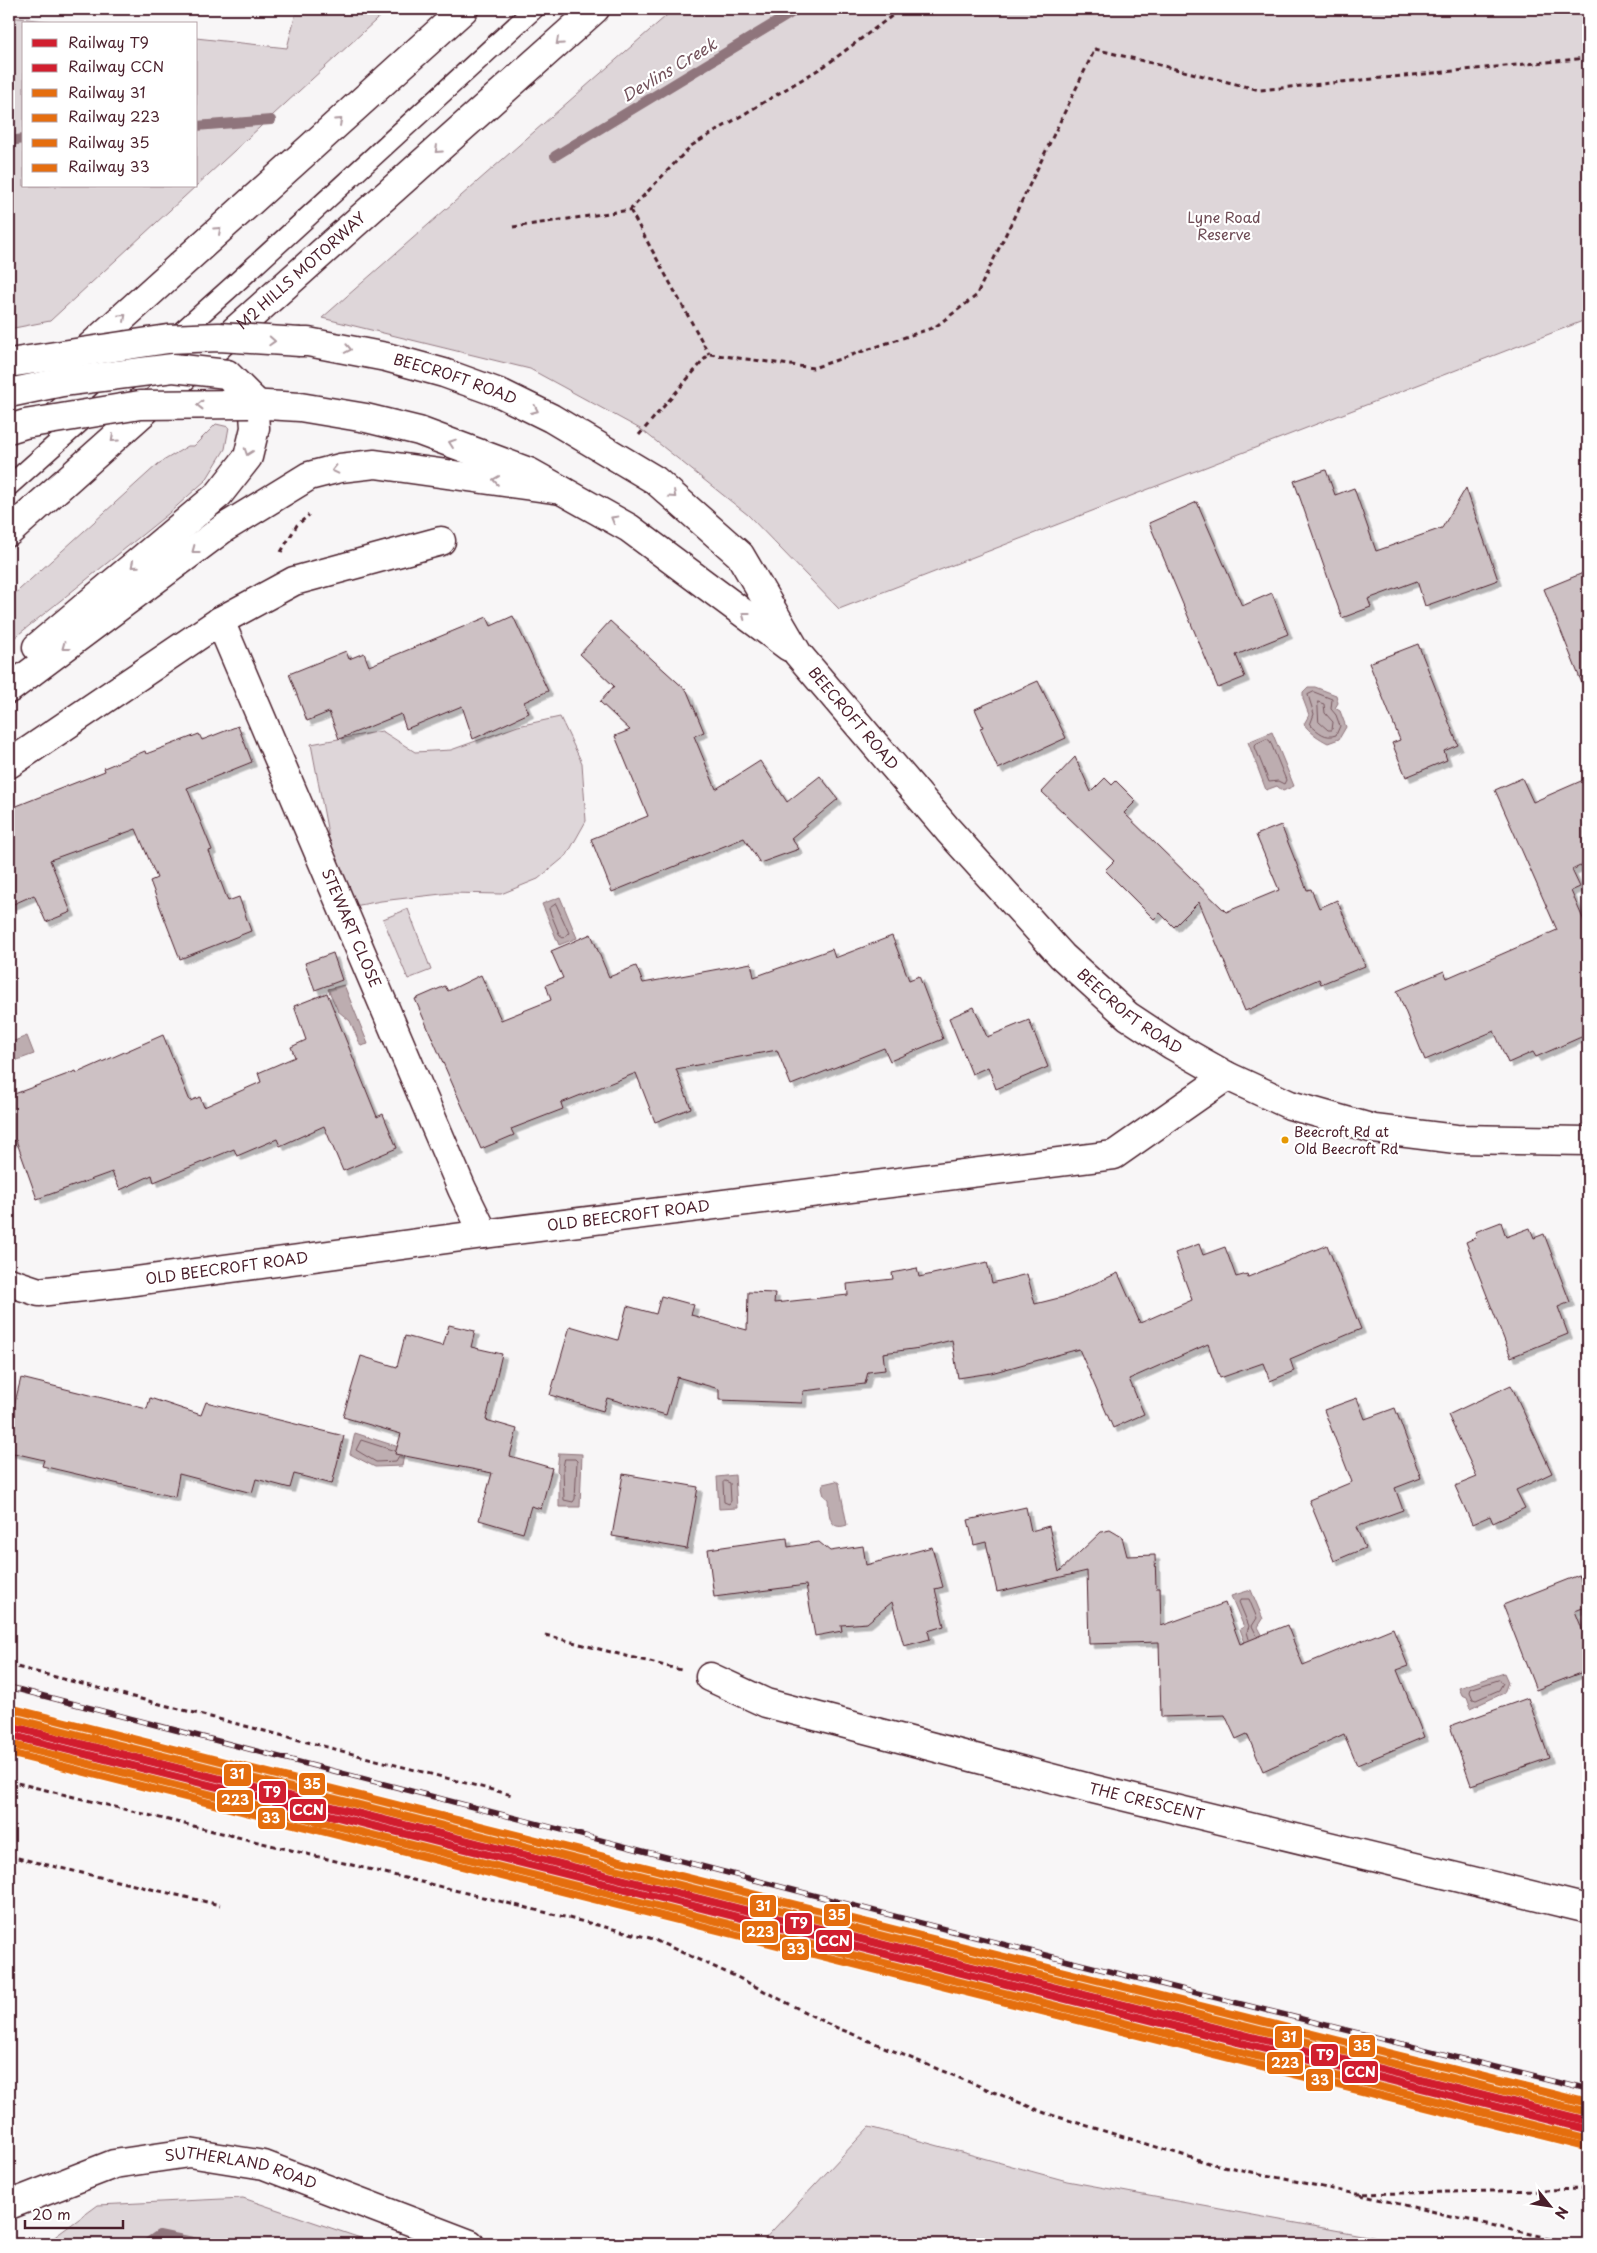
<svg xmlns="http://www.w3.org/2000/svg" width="1597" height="2253" viewBox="0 0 1597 2253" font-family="'Playpen Sans',sans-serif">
<defs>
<filter id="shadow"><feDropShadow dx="4.5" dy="4.5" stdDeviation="0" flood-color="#0004"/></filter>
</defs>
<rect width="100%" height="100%" fill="#f8f6f7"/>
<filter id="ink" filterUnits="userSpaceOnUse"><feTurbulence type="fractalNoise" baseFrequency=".02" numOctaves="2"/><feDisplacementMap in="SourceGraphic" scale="10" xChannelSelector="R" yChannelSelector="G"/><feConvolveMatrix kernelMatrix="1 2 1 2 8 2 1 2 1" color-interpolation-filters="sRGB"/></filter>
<g filter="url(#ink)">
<!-- green -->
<g fill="#ded6d9" stroke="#947a82">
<polygon points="297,9 388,9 196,186 196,38 287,48"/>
<polygon points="674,9 1588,9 1588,319 839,609 748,515 642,430 530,369 322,318"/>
<polygon points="9,17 73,24 24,24 24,186 196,186 50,321 9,329"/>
<polygon points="216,424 229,427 225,449 206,480 168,514 9,642 9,599 158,464 188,446 194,446"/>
<polygon points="560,717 582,763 586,821 567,855 538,879 501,894 450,893 381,901 349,907 329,839 311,744 382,731 415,752 451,750 518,726"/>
<polygon points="408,909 431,970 408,979 383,919"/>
<polygon points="869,2127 1067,2181 1411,2244 760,2244"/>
<polygon points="243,2198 378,2244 45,2244 98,2205"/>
</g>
<!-- water -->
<g fill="#bdadb0" stroke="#8f747b">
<path d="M1308,687H1315L1336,695L1338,703L1335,708L1340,711L1346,727L1339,739L1328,743C1320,739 1309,732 1304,724L1309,715L1303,699V692Z"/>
<polygon points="1272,732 1294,786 1283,791 1277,786 1266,790 1248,742"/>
<polygon points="560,897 577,938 559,945 542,904"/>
<polygon points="344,985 368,1044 361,1046 350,1021 338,1011 328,989"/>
<polygon points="27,1036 34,1054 9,1063 9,1043"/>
<polygon points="355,1433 405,1449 402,1466 375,1467 350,1454"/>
<polygon points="559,1453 582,1454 580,1507 559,1507 559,1473 557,1471"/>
<polygon points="735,1475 737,1508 719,1509 717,1477"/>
<path d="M836,1481L839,1483L847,1525C828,1532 829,1512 828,1499L824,1496L822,1488L823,1484Z"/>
<polygon points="1251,1590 1263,1619 1258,1627 1265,1640 1247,1648 1240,1629 1244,1627 1231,1596"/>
<polygon points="1504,1673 1508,1682 1504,1693 1471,1708 1467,1697 1462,1695 1459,1688"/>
</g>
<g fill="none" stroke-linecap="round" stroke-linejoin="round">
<!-- shore -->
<g stroke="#785860" stroke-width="1">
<path d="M1314,692L1332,699L1331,709L1336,715L1340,726L1336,735C1325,739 1319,732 1310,725L1314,714L1308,695Z"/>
<polygon points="1318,702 1324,704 1325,713 1333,722 1332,730 1328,730 1319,722"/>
<polygon points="1267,739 1270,741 1286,780 1284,784 1278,781 1269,782 1255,747 1256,744"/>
<polygon points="556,904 569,933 563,938 560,936 549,909"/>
<polyline points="395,1451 361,1440 356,1450 376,1462 396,1461 399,1456"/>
<polygon points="565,1459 575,1459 577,1461 575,1499 573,1502 564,1500 563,1468"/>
<polygon points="725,1481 730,1483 731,1501 729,1504 724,1502 723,1483"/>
<polyline points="1249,1639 1247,1632 1249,1626 1239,1602 1241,1599 1249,1599 1257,1618 1252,1626 1257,1636"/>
<polygon points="1499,1680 1503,1683 1499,1690 1476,1700 1473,1699 1470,1692 1471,1689"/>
</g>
<!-- stream -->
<g stroke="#8f747b" stroke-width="10">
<polyline points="196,126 271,120"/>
<polyline points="9,141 24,139"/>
<polyline points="555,156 798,9"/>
<polyline points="146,2244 159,2235 202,2244"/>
</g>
</g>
<!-- building -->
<g fill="#cdc1c4" stroke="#4a1f2b" filter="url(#shadow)">
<polygon points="1326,470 1335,495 1354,488 1376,551 1442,528 1466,488 1498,580 1425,606 1417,581 1368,599 1371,607 1342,618 1294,481"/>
<polygon points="1197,502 1242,606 1272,593 1288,634 1236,655 1245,677 1218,688 1149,523"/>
<polygon points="1588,571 1588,696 1587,696 1544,589"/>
<polygon points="513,616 548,691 524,702 529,713 473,739 462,706 406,729 401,714 339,739 329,712 307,721 289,674 346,651 349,659 364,653 369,666 487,617 491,626"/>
<polygon points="610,621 687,691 704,732 694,736 716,789 760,761 787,802 820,776 838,799 791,838 799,849 760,863 744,838 612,892 591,839 648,816 615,736 630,730 600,702 614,686 580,654"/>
<polygon points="1418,644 1458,745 1444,751 1447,760 1406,777 1392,743 1400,740 1369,663"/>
<polygon points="1038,681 1066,738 998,769 980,728 983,727 975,709"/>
<polygon points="238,726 252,762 187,788 212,850 209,851 228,901 239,897 251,931 180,959 150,881 157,878 136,829 50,860 71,912 46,922 34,895 9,906 9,809 105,771 104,768 145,751 146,754 199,734 202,740"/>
<polygon points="1075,757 1091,792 1105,778 1112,785 1116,781 1136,801 1124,813 1226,912 1279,890 1256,835 1281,825 1307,890 1311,889 1319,908 1337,900 1365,966 1321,984 1319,979 1245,1011 1199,902 1174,927 1160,913 1154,919 1105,870 1114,861 1042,792"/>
<polygon points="1522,778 1533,802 1588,778 1588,862 1572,870 1580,887 1571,891 1588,930 1588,1034 1536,1057 1533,1052 1508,1063 1494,1031 1425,1060 1397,991 1444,971 1447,978 1557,930 1495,790"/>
<polygon points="591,934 609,977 636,966 643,983 751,963 754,977 832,949 835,958 892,936 909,980 919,976 943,1039 890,1061 884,1048 791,1085 777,1050 676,1069 691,1108 655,1122 636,1073 561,1103 563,1109 511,1129 514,1135 481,1149 415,999 445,986 448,991 481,975 501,1020 551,1000 546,985 563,978 551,951"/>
<polygon points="333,953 342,980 315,990 305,963"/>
<polygon points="327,993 377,1117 383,1114 397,1148 343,1171 324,1126 280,1146 277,1139 237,1156 234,1149 154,1182 152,1175 120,1190 112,1172 37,1199 16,1140 9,1143 9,1096 76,1071 77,1073 163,1035 190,1101 200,1097 204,1107 261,1082 258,1073 295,1057 291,1047 306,1040 294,1006"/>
<polygon points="974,1007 987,1037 1029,1020 1048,1067 996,1089 988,1067 972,1074 949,1018"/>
<polygon points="1501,1222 1506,1237 1530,1228 1534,1238 1544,1234 1570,1302 1558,1307 1568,1334 1511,1357 1466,1242 1477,1237 1475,1232"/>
<polygon points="1199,1244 1203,1255 1225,1247 1236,1277 1247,1274 1248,1277 1327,1245 1361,1329 1290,1359 1294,1371 1270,1381 1263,1363 1220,1378 1208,1344 1129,1379 1144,1414 1113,1428 1079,1349 991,1373 958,1378 952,1340 920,1348 883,1353 885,1370 868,1372 865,1384 803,1391 802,1403 719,1400 719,1389 677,1377 666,1415 607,1398 603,1411 550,1395 570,1326 618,1340 627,1306 656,1314 661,1296 694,1305 691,1315 747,1330 748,1292 775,1293 774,1303 848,1295 847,1284 893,1279 892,1273 917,1268 919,1277 987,1262 992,1283 1027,1274 1035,1304 1067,1296 1118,1273 1140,1323 1192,1300 1175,1253"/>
<polygon points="449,1325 475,1331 471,1347 502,1354 486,1420 517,1429 510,1456 552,1468 541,1509 531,1506 523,1533 479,1520 492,1473 395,1454 401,1434 343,1417 361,1356 397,1367 405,1336 443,1346"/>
<polygon points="21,1378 147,1409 150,1398 201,1415 206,1402 344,1436 332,1484 294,1474 290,1488 256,1479 252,1493 179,1474 175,1497 42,1466 44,1460 9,1452 9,1426"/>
<polygon points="1511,1385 1552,1473 1516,1490 1525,1508 1493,1523 1490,1516 1472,1524 1455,1486 1477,1477 1448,1415"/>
<polygon points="1357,1398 1365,1419 1395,1408 1421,1478 1395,1488 1403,1510 1356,1527 1365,1548 1334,1561 1309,1500 1352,1482 1324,1410"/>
<polygon points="623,1474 698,1487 687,1549 612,1536"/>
<polygon points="1026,1507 1031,1531 1049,1526 1059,1572 1101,1532 1110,1530 1122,1537 1127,1556 1155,1555 1156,1588 1160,1588 1161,1626 1225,1603 1240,1644 1287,1625 1303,1665 1393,1628 1408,1666 1397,1670 1424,1737 1357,1765 1344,1734 1263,1771 1247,1734 1236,1739 1225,1715 1161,1717 1159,1642 1089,1644 1087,1571 997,1592 986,1542 974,1545 968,1520"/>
<polygon points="787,1538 788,1547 819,1542 830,1551 863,1546 866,1565 932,1547 943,1587 935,1589 944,1626 928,1631 930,1639 904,1646 892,1602 867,1623 841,1625 842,1631 815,1636 806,1585 714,1597 708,1549"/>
<polygon points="1579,1575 1588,1600 1588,1606 1575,1611 1588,1644 1588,1670 1536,1690 1503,1605"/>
<polygon points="1528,1698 1549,1758 1471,1785 1450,1726"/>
</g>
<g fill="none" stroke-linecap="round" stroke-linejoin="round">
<defs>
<polyline id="lane" points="9,486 238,281 534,9"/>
<g id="street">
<path id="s1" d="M220,621L462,1189L484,1234"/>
<polyline points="9,764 220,621 294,581 441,541"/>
<path id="s2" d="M9,1282L39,1292L128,1282L484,1234L1114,1155L1227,1076"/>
<path id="s3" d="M710,1677L766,1703L1089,1788L1588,1909"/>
<path id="s4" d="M9,2205L114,2164L189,2153L264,2165L470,2244"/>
</g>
<g id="primary">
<path id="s5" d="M300,342H308L386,357L444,373L502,394L551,418L655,480L740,555L798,654L948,830L1062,956L1128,1016L1172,1045L1227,1076L1290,1105L1374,1129L1456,1139L1588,1141"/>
<polyline points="249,404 300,407 366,418 419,431 529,472 629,528 789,647"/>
</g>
<g id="highway">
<polyline points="9,420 464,9"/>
<path id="s6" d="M9,532L595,9"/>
<polyline points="37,647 219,494 248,457 255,428 253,400"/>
<polyline points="9,689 224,528 309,476 340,468 375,464 561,490"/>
</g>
</defs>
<!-- lane casing -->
<use href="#lane" stroke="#4a1f2b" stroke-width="22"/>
<!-- street casing -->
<use href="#street" stroke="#4a1f2b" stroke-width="31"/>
<!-- primary casing -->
<use href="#primary" stroke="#4a1f2b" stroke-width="31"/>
<!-- highway casing -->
<use href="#highway" stroke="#4a1f2b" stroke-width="31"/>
<!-- path -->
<g stroke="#4a1f2b" stroke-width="3" stroke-dasharray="5 4" stroke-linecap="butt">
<polyline points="630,210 709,354"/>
<polyline points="513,227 630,210 691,146 826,65 901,9"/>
<polyline points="639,435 709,354 813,368 935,327 976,296 1095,49 1260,90 1588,58"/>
<polyline points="281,552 297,525 309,515"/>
<polyline points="545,1635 681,1670"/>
<polyline points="9,1665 512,1795"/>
<polyline points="9,1781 650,1938 739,1978 828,2024 1045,2113 1209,2163 1356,2194 1588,2189"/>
<polyline points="9,1856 220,1905"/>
<polyline points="1360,2195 1574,2244"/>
</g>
<!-- lane -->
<use href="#lane" stroke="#fff" stroke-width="19"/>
<!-- street -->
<use href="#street" stroke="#fff" stroke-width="28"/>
<!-- primary -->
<use href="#primary" stroke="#fff" stroke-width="28"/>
<!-- highway -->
<use href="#highway" stroke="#fff" stroke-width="28"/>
<defs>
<polyline id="rail" points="9,1687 1076,1963 1588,2090"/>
</defs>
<!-- rail casing -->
<use href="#rail" stroke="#4a1f2b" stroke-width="5.5"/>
<!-- rail -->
<use href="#rail" stroke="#fff" stroke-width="4" stroke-dasharray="11" stroke-linecap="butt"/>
<defs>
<g id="primary-bridge">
<polyline points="9,363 168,339 219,337 300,342"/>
<polyline points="9,429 25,424 140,405 249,404"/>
</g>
<polyline id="highway-bridge" points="9,393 62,382 173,368 227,374 253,400"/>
</defs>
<!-- primary-bridge casing -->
<use href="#primary-bridge" stroke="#4a1f2b" stroke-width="31" stroke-linecap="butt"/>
<!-- highway-bridge casing -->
<use href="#highway-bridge" stroke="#4a1f2b" stroke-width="31" stroke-linecap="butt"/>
<!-- primary-bridge -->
<use href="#primary-bridge" stroke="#fff" stroke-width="28"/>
<!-- highway-bridge -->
<use href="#highway-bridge" stroke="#fff" stroke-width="28"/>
<defs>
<polyline id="rail-1" points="9,1726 1588,2121"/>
<polyline id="rail-2" points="9,1735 1586,2129"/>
<polyline id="rail-3" points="11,1718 1588,2112"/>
<polyline id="rail-4" points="9,1744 1584,2138"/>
<polyline id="rail-5" points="13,1709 1588,2103"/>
<polyline id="rail-6" points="9,1753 1582,2146"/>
</defs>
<!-- rail-1 casing -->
<use href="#rail-1" stroke="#fff" stroke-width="11"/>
<!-- rail-2 casing -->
<use href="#rail-2" stroke="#fff" stroke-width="11"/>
<!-- rail-3 casing -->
<use href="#rail-3" stroke="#fff" stroke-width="11"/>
<!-- rail-4 casing -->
<use href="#rail-4" stroke="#fff" stroke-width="11"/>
<!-- rail-5 casing -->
<use href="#rail-5" stroke="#fff" stroke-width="11"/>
<!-- rail-6 casing -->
<use href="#rail-6" stroke="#fff" stroke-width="11"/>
<!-- rail-1 -->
<use href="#rail-1" stroke="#d11f2f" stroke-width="8"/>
<!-- rail-2 -->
<use href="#rail-2" stroke="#d11f2f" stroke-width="8"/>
<!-- rail-3 -->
<use href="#rail-3" stroke="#e56e0f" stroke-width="8"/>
<!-- rail-4 -->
<use href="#rail-4" stroke="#e56e0f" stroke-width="8"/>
<!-- rail-5 -->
<use href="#rail-5" stroke="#e56e0f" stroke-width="8"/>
<!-- rail-6 -->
<use href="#rail-6" stroke="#e56e0f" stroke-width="8"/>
</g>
<!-- one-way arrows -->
<defs><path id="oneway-chevron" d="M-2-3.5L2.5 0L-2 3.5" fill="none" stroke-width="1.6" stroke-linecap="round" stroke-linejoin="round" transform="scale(1.25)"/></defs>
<g stroke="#ae9aa0">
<use href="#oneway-chevron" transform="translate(559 42) rotate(138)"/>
<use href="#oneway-chevron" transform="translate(339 121) rotate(-42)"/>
<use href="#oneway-chevron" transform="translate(438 150) rotate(138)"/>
<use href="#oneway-chevron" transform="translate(218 230) rotate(-42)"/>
<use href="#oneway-chevron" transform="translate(123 317) rotate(-42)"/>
<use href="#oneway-chevron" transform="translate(272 341) rotate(3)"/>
<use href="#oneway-chevron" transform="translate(348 349) rotate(11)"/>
<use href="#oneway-chevron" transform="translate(200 405) rotate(180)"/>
<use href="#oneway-chevron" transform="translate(535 410) rotate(25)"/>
<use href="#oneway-chevron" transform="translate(114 439) rotate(138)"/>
<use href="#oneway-chevron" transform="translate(452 443) rotate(-161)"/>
<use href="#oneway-chevron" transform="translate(248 452) rotate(109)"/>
<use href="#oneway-chevron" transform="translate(335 470) rotate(167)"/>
<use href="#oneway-chevron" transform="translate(496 480) rotate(-172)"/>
<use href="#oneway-chevron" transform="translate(673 495) rotate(42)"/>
<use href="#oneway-chevron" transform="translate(614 519) rotate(-150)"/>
<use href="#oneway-chevron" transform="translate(195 550) rotate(143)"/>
<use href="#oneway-chevron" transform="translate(134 565) rotate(140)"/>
<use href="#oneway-chevron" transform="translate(745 615) rotate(-143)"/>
<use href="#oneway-chevron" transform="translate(65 647) rotate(143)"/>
</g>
</g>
<!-- markers -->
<circle fill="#e69804" stroke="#fff" stroke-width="2" cx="1285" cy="1140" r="4.5"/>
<g text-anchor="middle" stroke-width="4.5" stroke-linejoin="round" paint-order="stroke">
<!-- bus labels -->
<g font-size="14" fill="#4a1f2b" stroke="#fff" text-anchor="start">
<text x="1294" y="1137">Beecroft Rd at<tspan x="1294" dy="17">Old Beecroft Rd</tspan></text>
</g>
<!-- park labels -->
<g font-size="15" fill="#6f4d56" stroke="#fff">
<text x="1224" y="223">Lyne Road<tspan x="1224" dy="17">Reserve</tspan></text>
</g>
<!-- street labels -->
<g font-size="15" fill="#4a1f2b" stroke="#fff">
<text dy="5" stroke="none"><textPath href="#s6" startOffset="392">M2 HILLS MOTORWAY</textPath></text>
<text dy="5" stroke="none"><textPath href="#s5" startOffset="160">BEECROFT ROAD</textPath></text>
<text dy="5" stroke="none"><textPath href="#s5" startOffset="698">BEECROFT ROAD</textPath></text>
<text dy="5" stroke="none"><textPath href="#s1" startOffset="334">STEWART CLOSE</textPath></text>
<text dy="5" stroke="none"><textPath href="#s5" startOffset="1102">BEECROFT ROAD</textPath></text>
<text dy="5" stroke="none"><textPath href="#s2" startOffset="626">OLD BEECROFT ROAD</textPath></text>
<text dy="5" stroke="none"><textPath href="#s2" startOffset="221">OLD BEECROFT ROAD</textPath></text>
<text dy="5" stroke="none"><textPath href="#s3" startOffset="455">THE CRESCENT</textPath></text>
<text dy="5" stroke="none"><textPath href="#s4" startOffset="242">SUTHERLAND ROAD</textPath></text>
</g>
<!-- water labels -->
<g font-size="16" font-style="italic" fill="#72515a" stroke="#fff">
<text transform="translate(669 70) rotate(-31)" y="6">Devlins Creek</text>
</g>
</g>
<g stroke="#fff" stroke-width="2">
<rect x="223" y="1763" width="29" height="24" rx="5" fill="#e56e0f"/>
<rect x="298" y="1772" width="28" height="24" rx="5" fill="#e56e0f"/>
<rect x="258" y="1780" width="29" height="24" rx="5" fill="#d11f2f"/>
<rect x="216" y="1789" width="38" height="24" rx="5" fill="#e56e0f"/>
<rect x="289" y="1798" width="38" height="24" rx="5" fill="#d11f2f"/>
<rect x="257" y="1807" width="29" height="23" rx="5" fill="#e56e0f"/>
<rect x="749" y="1894" width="28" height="24" rx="5" fill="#e56e0f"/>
<rect x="823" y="1903" width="28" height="24" rx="5" fill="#e56e0f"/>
<rect x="784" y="1912" width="29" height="23" rx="5" fill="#d11f2f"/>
<rect x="741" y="1920" width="38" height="24" rx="5" fill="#e56e0f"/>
<rect x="815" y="1929" width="38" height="24" rx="5" fill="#d11f2f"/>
<rect x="781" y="1938" width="29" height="23" rx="5" fill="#e56e0f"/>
<rect x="1274" y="2025" width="29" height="24" rx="5" fill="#e56e0f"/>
<rect x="1348" y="2034" width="28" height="24" rx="5" fill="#e56e0f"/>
<rect x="1310" y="2043" width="29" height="24" rx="5" fill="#d11f2f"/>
<rect x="1266" y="2051" width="38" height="24" rx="5" fill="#e56e0f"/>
<rect x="1341" y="2060" width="38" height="24" rx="5" fill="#d11f2f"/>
<rect x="1305" y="2068" width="29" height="24" rx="5" fill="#e56e0f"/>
</g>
<g font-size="14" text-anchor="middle" font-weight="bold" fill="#fff">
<text x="237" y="1779">31</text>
<text x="312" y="1789">35</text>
<text x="272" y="1797">T9</text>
<text x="235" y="1805">223</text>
<text x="308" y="1815">CCN</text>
<text x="271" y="1823">33</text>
<text x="763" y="1911">31</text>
<text x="837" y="1920">35</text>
<text x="799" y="1928">T9</text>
<text x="760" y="1937">223</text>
<text x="834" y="1946">CCN</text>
<text x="796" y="1954">33</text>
<text x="1289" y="2042">31</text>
<text x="1362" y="2051">35</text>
<text x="1325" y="2060">T9</text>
<text x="1285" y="2068">223</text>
<text x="1360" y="2077">CCN</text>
<text x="1320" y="2085">33</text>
</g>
<!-- margin -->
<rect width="1597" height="2253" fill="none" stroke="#fff" stroke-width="30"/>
<rect x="15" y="15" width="1567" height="2223" fill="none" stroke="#4a1f2b" stroke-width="2" filter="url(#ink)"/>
<!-- legend -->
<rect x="22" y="22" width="175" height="165" fill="#ffffff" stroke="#b7a5aa"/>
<rect x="32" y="39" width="25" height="8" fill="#d11f2f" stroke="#b7a5aa"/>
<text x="68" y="48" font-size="15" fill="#4a1f2b">Railway T9</text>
<rect x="32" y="64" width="25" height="8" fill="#d11f2f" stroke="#b7a5aa"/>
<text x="68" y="72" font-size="15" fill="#4a1f2b">Railway CCN</text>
<rect x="32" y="89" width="25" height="8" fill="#e56e0f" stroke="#b7a5aa"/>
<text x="68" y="98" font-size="15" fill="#4a1f2b">Railway 31</text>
<rect x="32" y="114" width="25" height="8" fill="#e56e0f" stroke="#b7a5aa"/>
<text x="68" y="122" font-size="15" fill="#4a1f2b">Railway 223</text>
<rect x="32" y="139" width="25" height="8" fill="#e56e0f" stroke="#b7a5aa"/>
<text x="68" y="148" font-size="15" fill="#4a1f2b">Railway 35</text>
<rect x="32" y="164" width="25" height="8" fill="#e56e0f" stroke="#b7a5aa"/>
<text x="68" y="172" font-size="15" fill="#4a1f2b">Railway 33</text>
<!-- north arrow -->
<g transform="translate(1550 2206) rotate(120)" stroke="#ffffff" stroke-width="4" paint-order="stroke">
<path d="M0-4L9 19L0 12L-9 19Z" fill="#4a1f2b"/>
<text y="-8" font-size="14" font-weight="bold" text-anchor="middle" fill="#4a1f2b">N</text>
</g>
<!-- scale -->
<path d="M25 2220v8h98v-8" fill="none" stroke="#4a1f2b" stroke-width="2.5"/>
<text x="32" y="2220" font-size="15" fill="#4a1f2b" stroke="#ffffff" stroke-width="4" paint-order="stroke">20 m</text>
</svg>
